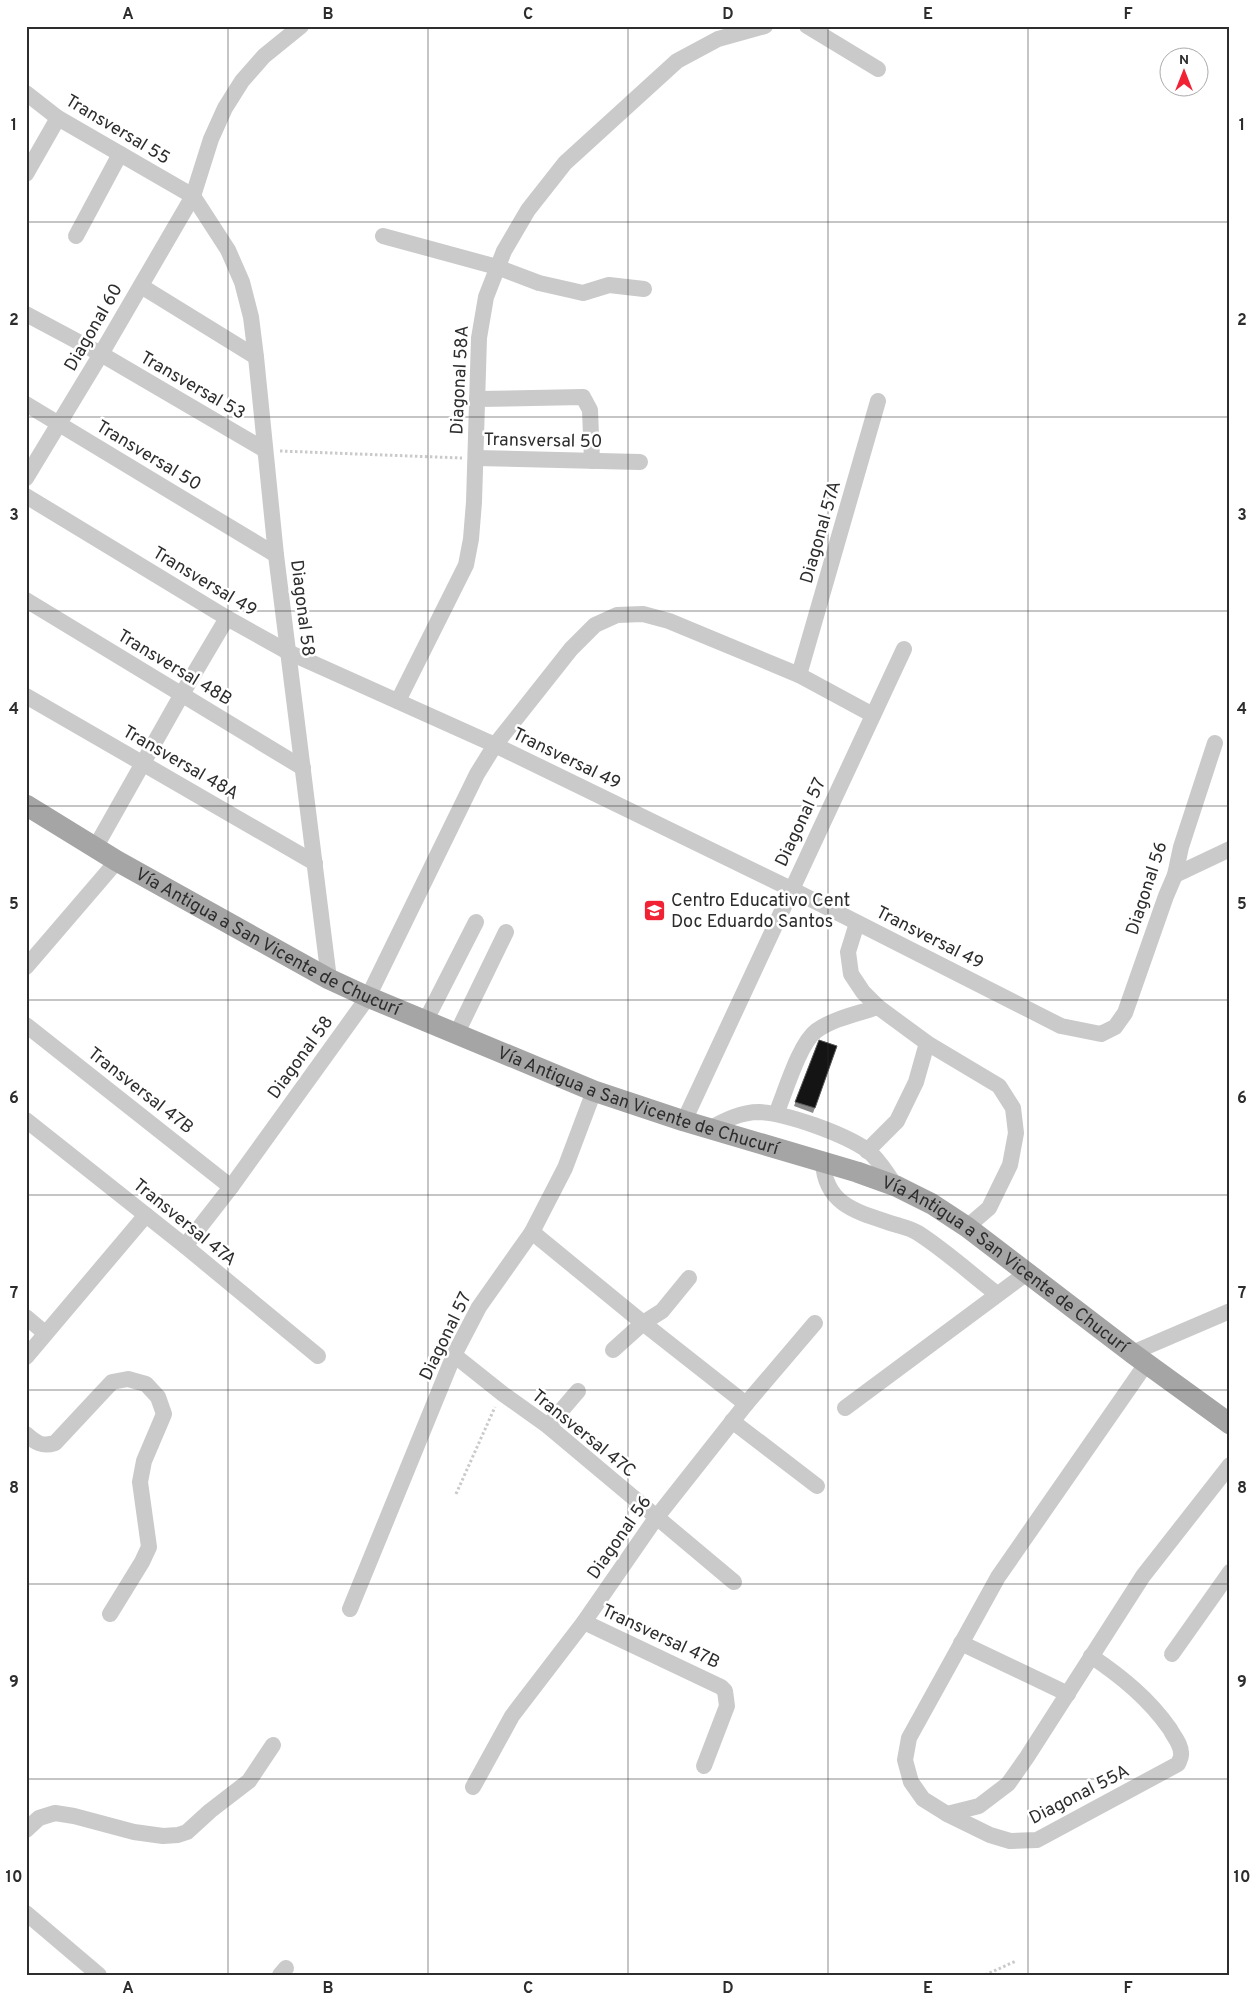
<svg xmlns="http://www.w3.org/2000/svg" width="1256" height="2001" viewBox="0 0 1256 2001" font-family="Overpass,sans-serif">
<rect width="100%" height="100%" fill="#fff"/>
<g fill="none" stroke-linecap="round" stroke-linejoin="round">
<!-- path -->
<g stroke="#cacaca" stroke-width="3" stroke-dasharray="2.5 2.5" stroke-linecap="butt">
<polyline points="280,451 462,458"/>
<polyline points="456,1494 495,1407"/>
<polyline points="985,1975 1016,1961"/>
</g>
<!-- minor -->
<g stroke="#cacaca" stroke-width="16">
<polyline points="807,26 878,69"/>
<polyline points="26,93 58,118 193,196 228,250 242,282 251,317 256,357 276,555 329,979"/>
<polyline points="26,174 58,118"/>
<polyline points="76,236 120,154"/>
<polyline points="383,236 497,267 539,283 570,290 583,293 609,285 644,289"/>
<polyline points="141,286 256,357"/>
<polyline points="26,314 101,354 265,450"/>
<polyline points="477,399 583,397 590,410 592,461"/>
<polyline points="26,404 276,555"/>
<polyline points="476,458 640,462"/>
<polyline points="26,478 101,354 193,196 211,139 225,108 242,81 264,56 301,26"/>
<polyline points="26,496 227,618 288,652 495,745 791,889 1061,1026 1101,1034 1115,1027 1125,1013 1166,896 1175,875 1181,847 1215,743"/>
<polyline points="26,600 303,768"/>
<polyline points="799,675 878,401"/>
<polyline points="26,696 315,863"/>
<polyline points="398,701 466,565 471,539 474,502 479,338 486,297 504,251 528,210 565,163 677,61 718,39 765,26"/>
<polyline points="95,848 182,694 227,618"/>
<polyline points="1175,875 1230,849"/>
<polyline points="857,923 848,952 851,974 863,992 878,1007 927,1043 999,1086 1013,1108 1016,1133 1010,1165 989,1208 967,1227"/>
<polyline points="26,967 117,861"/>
<polyline points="425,1022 476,922"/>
<polyline points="26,1025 231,1187"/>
<polyline points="456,1035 506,932"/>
<path d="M776,1114C785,1093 799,1044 816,1031C834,1018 857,1014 878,1007"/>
<polyline points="26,1120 185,1246 318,1356"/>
<polyline points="684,1121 904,649"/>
<path d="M709,1129C725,1120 741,1112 759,1112C787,1113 844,1134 867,1150C879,1159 887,1174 896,1186"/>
<polyline points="867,1151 897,1121 916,1082 927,1043"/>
<path d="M823,1162C825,1207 861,1213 897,1225C904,1227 912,1229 918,1233C946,1251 971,1274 997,1294"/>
<polyline points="532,1232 643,1323 746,1404"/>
<polyline points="185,1246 231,1187 368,997 477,774 495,745 571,649 595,625 617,615 643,614 669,621 799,675 873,715"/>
<polyline points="26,1317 45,1333"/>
<polyline points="613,1350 643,1323 662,1311 689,1278"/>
<polyline points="1132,1353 1230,1311"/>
<polyline points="454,1355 503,1394 548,1426 734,1582"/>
<polyline points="26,1357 146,1215"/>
<polyline points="845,1408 1028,1272"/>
<polyline points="732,1421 817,1486"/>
<polyline points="548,1426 578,1391"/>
<path d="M26,1434C36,1443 42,1447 55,1443L112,1382L128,1379L146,1384L158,1397L164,1414L144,1461L140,1482L149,1547L142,1562L110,1614"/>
<polyline points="350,1609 454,1355 479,1307 532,1232 565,1168 594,1091"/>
<polyline points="584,1622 721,1687 725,1691 727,1706 704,1766"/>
<polyline points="961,1643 1068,1694"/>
<polyline points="1172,1654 1230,1572"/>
<path d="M1091,1656C1122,1677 1149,1699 1170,1729C1174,1737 1181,1744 1181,1753C1182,1757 1179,1761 1178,1764L1037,1840L1010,1841L990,1835L947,1814L923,1799L911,1782L905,1760L909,1738L998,1577L1146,1364"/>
<polyline points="473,1787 512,1716 584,1622 656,1518 746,1404 815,1323"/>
<polyline points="947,1814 979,1806 1008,1784 1027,1757 1143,1576 1230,1465"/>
<polyline points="26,1830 39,1818 55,1813 74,1816 134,1832 163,1836 178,1835 187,1832 210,1811 249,1781 273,1745"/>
<polyline points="26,1913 99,1975"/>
<polyline points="280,1975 286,1968"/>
</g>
<!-- major -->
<path stroke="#a5a5a5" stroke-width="21" id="s1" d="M26,805L117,861L329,979L368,997L594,1091L684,1121L857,1172L896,1186L932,1204L967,1227L1132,1353L1230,1424"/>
</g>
<!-- wall -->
<polygon fill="#8a8a8a" points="819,1040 837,1046 813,1113 794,1106"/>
<!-- building -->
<polygon fill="#141414" stroke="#5a5a5a" points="819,1040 837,1046 815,1108 795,1102"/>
<!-- grid -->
<path fill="none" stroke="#2d2d2d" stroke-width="1" stroke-opacity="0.55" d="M228,26V1975M428,26V1975M628,26V1975M828,26V1975M1028,26V1975M26,222H1230M26,417H1230M26,611H1230M26,806H1230M26,1000H1230M26,1195H1230M26,1390H1230M26,1584H1230M26,1779H1230"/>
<!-- icons -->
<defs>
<symbol id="school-square" viewBox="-11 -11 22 22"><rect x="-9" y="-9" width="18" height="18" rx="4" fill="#f12234" stroke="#fff"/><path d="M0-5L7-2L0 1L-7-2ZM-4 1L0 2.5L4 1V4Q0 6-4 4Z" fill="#fff"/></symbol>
</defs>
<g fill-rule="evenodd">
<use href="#school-square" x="642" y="898" width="25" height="25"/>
</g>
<g text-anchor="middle" stroke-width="5" stroke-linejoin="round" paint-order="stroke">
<!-- street labels -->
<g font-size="18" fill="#2d2d2d" stroke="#fff">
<text transform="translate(118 129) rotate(31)" y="6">Transversal 55</text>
<text transform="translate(93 327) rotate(-60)" y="6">Diagonal 60</text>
<text transform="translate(459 380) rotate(-87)" y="6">Diagonal 58A</text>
<text transform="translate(193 385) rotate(30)" y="6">Transversal 53</text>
<text transform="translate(543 440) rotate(1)" y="6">Transversal 50</text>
<text transform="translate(149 455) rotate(31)" y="6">Transversal 50</text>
<text transform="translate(820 532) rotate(-74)" y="6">Diagonal 57A</text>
<text transform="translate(205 581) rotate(31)" y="6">Transversal 49</text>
<text transform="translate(303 608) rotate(83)" y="6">Diagonal 58</text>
<text transform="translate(175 667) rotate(31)" y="6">Transversal 48B</text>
<text transform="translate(567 758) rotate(26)" y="6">Transversal 49</text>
<text transform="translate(181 762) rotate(30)" y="6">Transversal 48A</text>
<text transform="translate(800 822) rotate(-65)" y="6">Diagonal 57</text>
<text transform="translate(1146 888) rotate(-72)" y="6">Diagonal 56</text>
<text transform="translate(930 937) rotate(27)" y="6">Transversal 49</text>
<text dy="6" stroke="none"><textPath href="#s1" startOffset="278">Vía Antigua a San Vicente de Chucurí</textPath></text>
<text transform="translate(300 1057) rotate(-54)" y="6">Diagonal 58</text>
<text transform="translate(141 1090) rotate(38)" y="6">Transversal 47B</text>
<text dy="6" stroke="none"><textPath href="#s1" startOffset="682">Vía Antigua a San Vicente de Chucurí</textPath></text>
<text transform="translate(185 1222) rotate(39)" y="6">Transversal 47A</text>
<text dy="6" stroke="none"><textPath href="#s1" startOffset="1088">Vía Antigua a San Vicente de Chucurí</textPath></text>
<text transform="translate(445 1336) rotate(-64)" y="6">Diagonal 57</text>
<text transform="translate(584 1433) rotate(39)" y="6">Transversal 47C</text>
<text transform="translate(619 1537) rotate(-55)" y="6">Diagonal 56</text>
<text transform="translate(661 1636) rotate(25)" y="6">Transversal 47B</text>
<text transform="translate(1079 1794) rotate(-27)" y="6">Diagonal 55A</text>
</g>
<!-- poi labels -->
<g font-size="18" fill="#2d2d2d" stroke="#fff" text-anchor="start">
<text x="671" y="906">Centro Educativo Cent<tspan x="671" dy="21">Doc Eduardo Santos</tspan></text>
</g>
</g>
<!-- border -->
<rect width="1256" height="2001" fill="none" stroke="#ffffff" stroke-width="55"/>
<!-- north arrow -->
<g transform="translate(1184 72)"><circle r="24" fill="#ffffff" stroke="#ababab"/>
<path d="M0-4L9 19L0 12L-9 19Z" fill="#f12234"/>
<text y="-8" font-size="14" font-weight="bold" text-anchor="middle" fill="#2d2d2d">N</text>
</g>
<rect x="28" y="28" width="1200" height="1946" fill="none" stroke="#2d2d2d" stroke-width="2"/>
<g font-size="16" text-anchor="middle" font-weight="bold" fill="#2d2d2d">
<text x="128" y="19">A</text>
<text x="328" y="19">B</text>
<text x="528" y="19">C</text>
<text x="728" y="19">D</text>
<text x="928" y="19">E</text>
<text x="1128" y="19">F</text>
<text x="14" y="130">1</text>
<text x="1242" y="130">1</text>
<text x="14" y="325">2</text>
<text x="1242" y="325">2</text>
<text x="14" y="520">3</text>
<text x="1242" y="520">3</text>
<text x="14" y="714">4</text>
<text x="1242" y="714">4</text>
<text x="14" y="909">5</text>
<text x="1242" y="909">5</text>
<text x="14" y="1103">6</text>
<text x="1242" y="1103">6</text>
<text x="14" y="1298">7</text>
<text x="1242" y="1298">7</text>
<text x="14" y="1493">8</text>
<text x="1242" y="1493">8</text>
<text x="14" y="1687">9</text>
<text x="1242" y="1687">9</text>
<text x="14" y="1882">10</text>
<text x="1242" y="1882">10</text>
<text x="128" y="1993">A</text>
<text x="328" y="1993">B</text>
<text x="528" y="1993">C</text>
<text x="728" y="1993">D</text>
<text x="928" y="1993">E</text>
<text x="1128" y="1993">F</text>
</g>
</svg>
